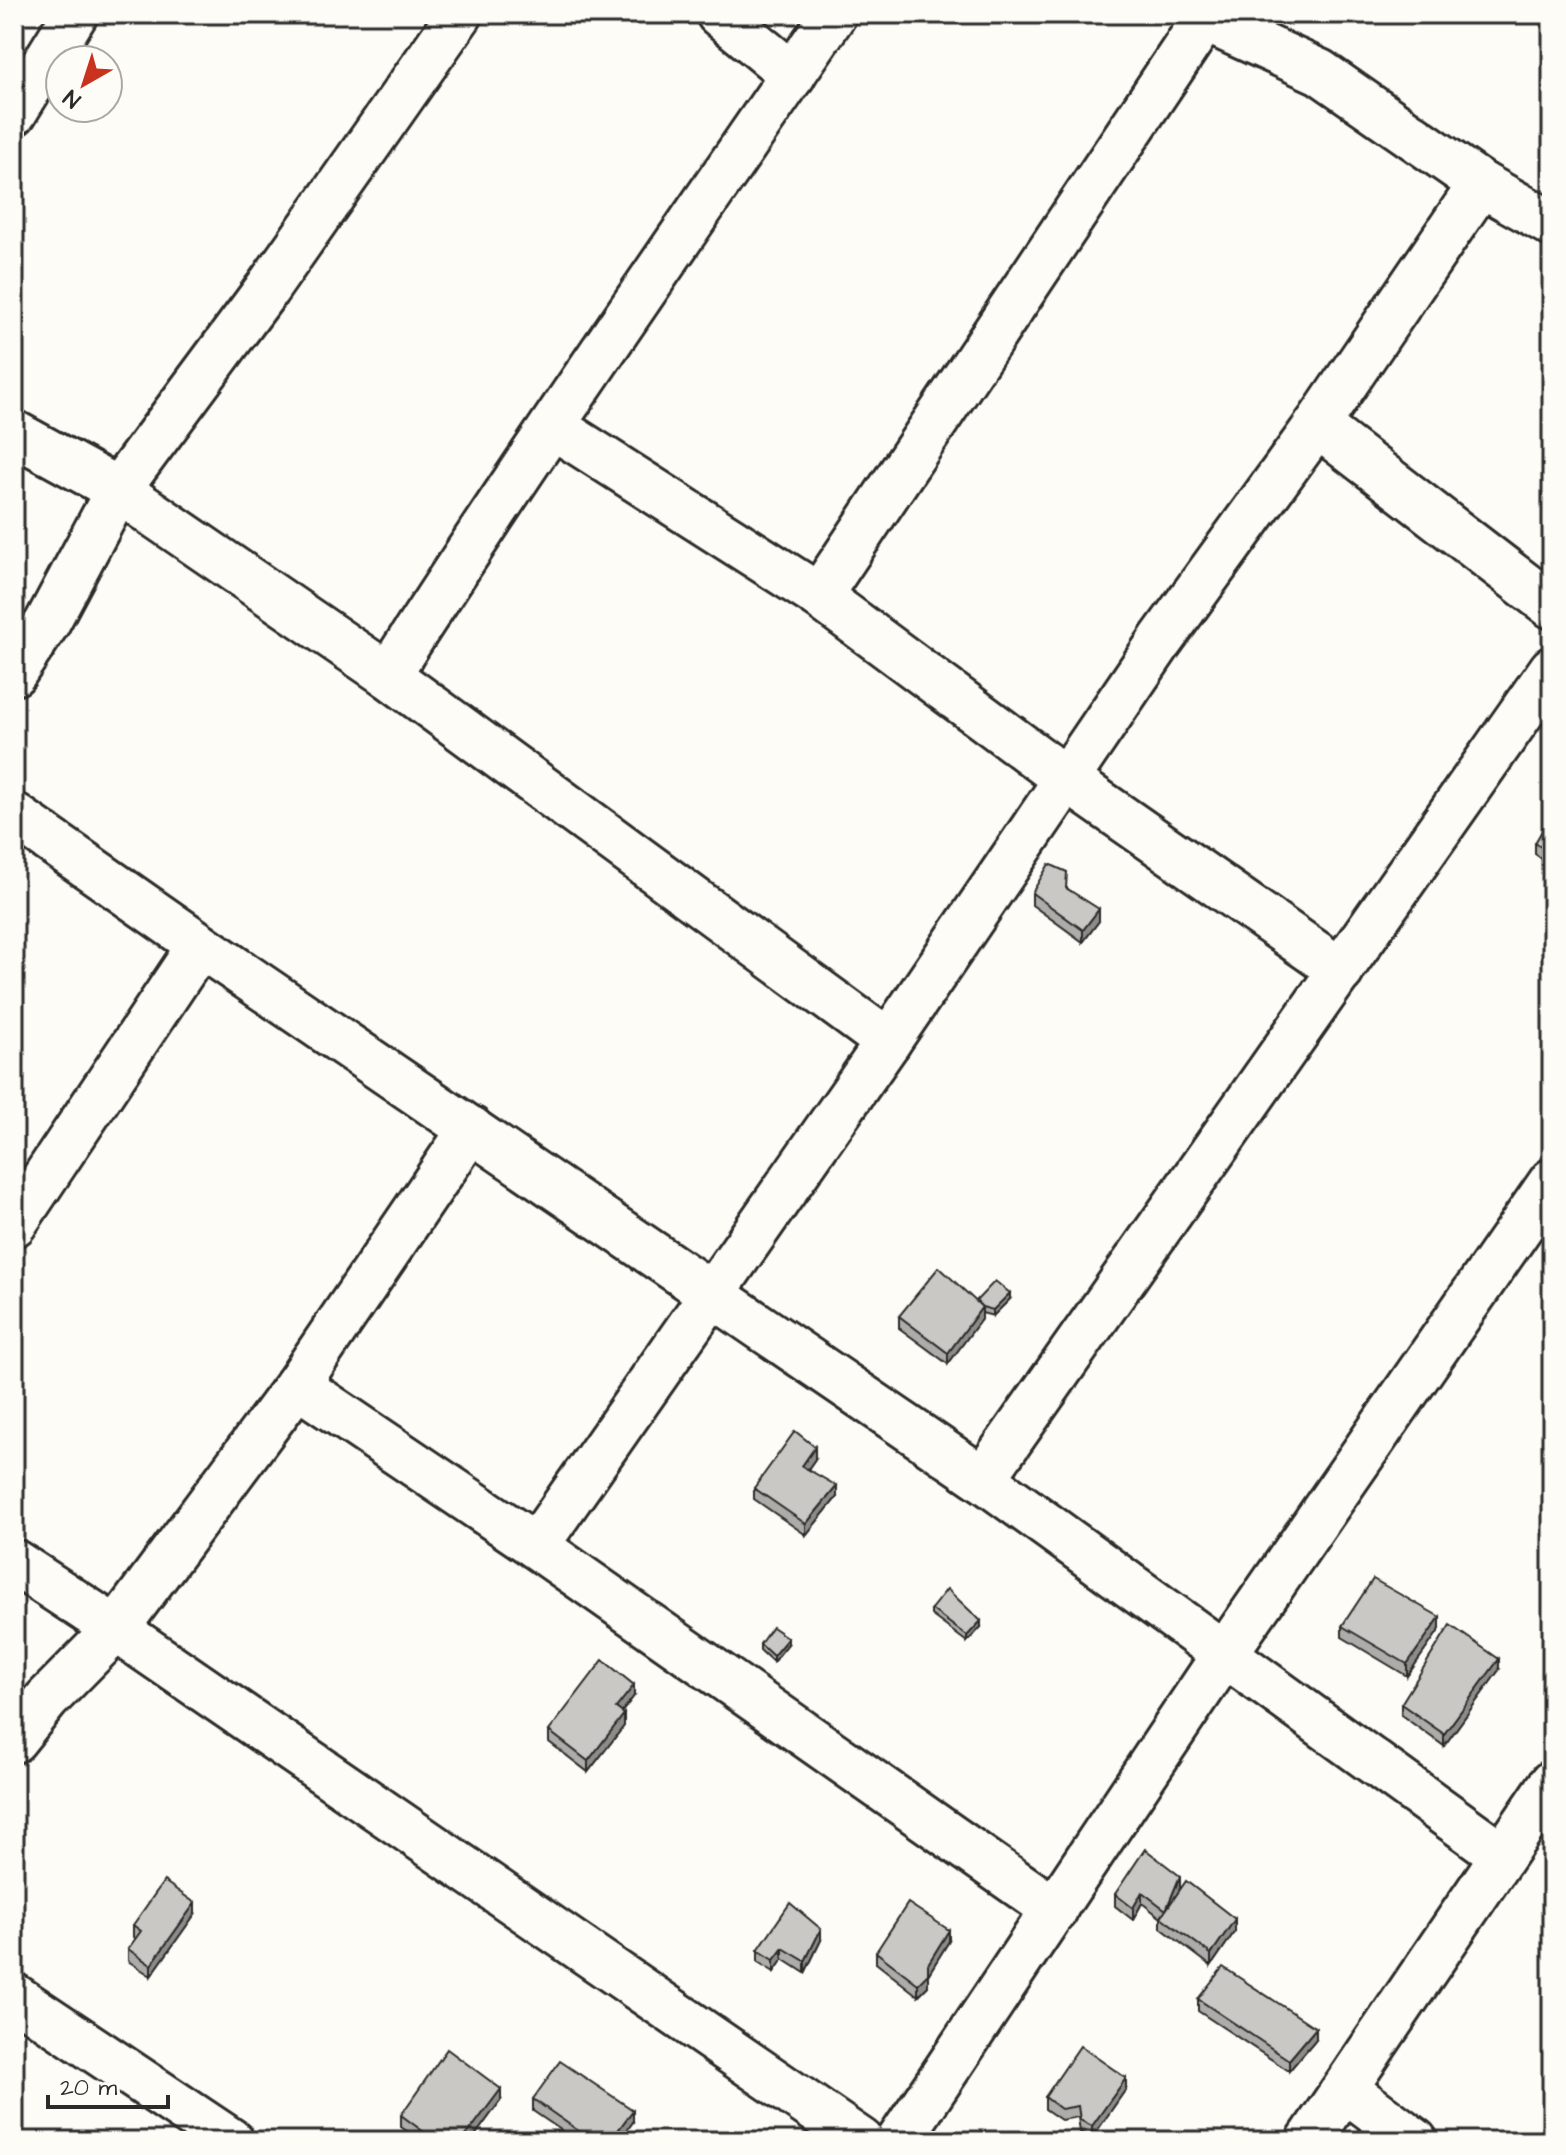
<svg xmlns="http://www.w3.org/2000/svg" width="1566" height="2155" viewBox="0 0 1566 2155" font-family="'Architects Daughter',sans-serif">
<rect width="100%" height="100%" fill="#fdfcf7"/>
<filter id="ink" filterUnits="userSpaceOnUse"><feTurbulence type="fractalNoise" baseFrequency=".0125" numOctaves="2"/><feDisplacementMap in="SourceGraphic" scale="16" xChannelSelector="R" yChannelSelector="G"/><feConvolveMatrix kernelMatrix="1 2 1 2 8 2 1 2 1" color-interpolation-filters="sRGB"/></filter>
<g filter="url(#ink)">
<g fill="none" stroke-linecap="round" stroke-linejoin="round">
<defs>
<g id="street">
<polyline points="719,14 793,75"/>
<polyline points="1204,19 1320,72 1481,184 1552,224"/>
<polyline points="14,113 75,14"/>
<polyline points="1317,425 1552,606"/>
<polyline points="554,427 819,596 1066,779 1341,971"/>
<polyline points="14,433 118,490 388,675 888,1042"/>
<polyline points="819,596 1208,14"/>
<polyline points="14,673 47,623 118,490 267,289 460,14"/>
<path d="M388,675C531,451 684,234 834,14"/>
<polyline points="14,815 200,945 983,1479 1502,1855"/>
<polyline points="14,1224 200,945"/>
<polyline points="297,1385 536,1546 1055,1910"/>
<polyline points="983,1479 1552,669"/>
<polyline points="536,1546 888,1042 1161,640 1317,425 1481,184"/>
<polyline points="14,1562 116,1629 861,2141"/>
<polyline points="14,1740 47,1699 116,1629 297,1385 471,1129"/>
<polyline points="14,1996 231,2141"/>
<polyline points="1345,2089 1415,2141"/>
<polyline points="899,2141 1224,1655 1552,1181"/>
<polyline points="1309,2141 1552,1783"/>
</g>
</defs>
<!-- street casing -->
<use href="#street" stroke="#2b2b2b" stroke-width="50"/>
<!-- street -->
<use href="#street" stroke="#fdfcf7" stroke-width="44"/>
</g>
<!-- wall -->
<g fill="#adaca9" stroke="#2b2b2b" stroke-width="2">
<polygon points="1552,834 1552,866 1535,854 1535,843"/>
<polygon points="1067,888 1099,921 1083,942 1032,905 1032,893"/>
<polygon points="1010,1299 993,1316 982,1313 982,1318 948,1364 899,1328 899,1316 976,1301"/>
<polygon points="815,1459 808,1469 837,1497 806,1535 754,1499 754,1488"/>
<polygon points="931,1609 981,1627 967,1642 931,1615"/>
<polygon points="1342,1626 1440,1629 1407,1676 1342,1637"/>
<polygon points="760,1644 788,1644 773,1662 760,1650"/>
<polygon points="1499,1670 1444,1746 1401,1715 1401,1704"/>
<polygon points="634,1696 622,1712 624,1726 588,1772 549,1742 549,1731"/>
<polygon points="1180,1888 1177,1895 1235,1931 1211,1966 1161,1928 1161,1918 1142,1903 1133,1920 1115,1906 1115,1894"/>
<polygon points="195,1914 151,1976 128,1961 128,1949 136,1939 133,1937 133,1925"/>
<polygon points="821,1940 805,1973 783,1959 774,1972 758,1962 758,1950"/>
<polygon points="949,1941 928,1975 928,1986 918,1996 876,1963 876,1952"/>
<polygon points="1198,1999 1316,2039 1289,2071 1198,2011"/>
<polygon points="1126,2089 1092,2138 1080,2132 1078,2117 1061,2120 1045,2109 1045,2097"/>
<polygon points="533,2099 633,2122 619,2141 577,2141 533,2111"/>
<polygon points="501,2100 471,2141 421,2141 401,2127 401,2115"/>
</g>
<!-- shaded-wall -->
<g fill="#8d8c89" stroke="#2b2b2b" stroke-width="2">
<polygon points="1099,909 1099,921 1083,942 1083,930"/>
<polygon points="1010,1293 1010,1299 993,1316 993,1310"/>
<polygon points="982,1307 982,1318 948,1364 948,1353"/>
<polygon points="815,1447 815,1459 802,1478 802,1466"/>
<polygon points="837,1486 837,1497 806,1535 806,1524"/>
<polygon points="1440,1617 1440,1629 1407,1676 1407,1664"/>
<polygon points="981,1621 981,1627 967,1642 967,1636"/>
<polygon points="788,1638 788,1644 773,1662 773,1656"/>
<polygon points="1499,1659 1499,1670 1444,1746 1444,1734"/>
<polygon points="634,1685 634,1696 616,1719 616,1708"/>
<polygon points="624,1714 624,1726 588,1772 588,1761"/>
<polygon points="1180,1876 1180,1888 1166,1922 1166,1910"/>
<polygon points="1142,1892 1142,1903 1133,1920 1133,1908"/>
<polygon points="195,1903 195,1914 151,1976 151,1965"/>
<polygon points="1235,1919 1235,1931 1211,1966 1211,1954"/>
<polygon points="821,1929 821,1940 805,1973 805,1961"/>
<polygon points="949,1930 949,1941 928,1975 928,1986 918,1996 918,1984 928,1964"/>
<polygon points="783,1948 783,1959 774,1972 774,1960"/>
<polygon points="1316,2028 1316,2039 1289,2071 1289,2060"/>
<polygon points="1126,2078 1126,2089 1092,2138 1092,2126"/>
<polygon points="501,2089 501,2100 471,2141 462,2141"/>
<polygon points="633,2110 633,2122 619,2141 610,2141"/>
</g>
<!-- building -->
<g fill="#c9c8c4" stroke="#2b2b2b" stroke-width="2">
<polygon points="1544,827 1552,834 1552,854 1535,843"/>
<polygon points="1049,864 1067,872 1066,888 1099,909 1083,930 1032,893"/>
<polygon points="939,1267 982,1307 948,1353 899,1316"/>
<polygon points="995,1281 1010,1293 993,1310 982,1307 976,1301"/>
<polygon points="795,1431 815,1447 802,1466 837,1486 806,1524 754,1488"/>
<polygon points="1373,1579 1440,1617 1407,1664 1342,1626"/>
<polygon points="947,1589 981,1621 967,1636 931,1609"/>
<polygon points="1450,1625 1499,1659 1444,1734 1401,1704"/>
<polygon points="772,1627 788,1638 773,1656 760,1644"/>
<polygon points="603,1660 634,1685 616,1708 624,1714 588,1761 549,1731"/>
<polygon points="1145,1849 1180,1876 1166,1910 1186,1881 1235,1919 1211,1954 1161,1917 1166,1910 1142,1892 1133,1908 1115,1894"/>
<polygon points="164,1881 195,1903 151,1965 128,1949 141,1931 133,1925"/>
<polygon points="790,1903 821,1929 805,1961 783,1948 774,1960 758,1950"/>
<polygon points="908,1903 949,1930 928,1964 928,1974 918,1984 876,1952"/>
<polygon points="1223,1967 1316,2028 1289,2060 1198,1999"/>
<polygon points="1080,2046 1126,2078 1092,2126 1080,2120 1078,2106 1061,2109 1045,2097"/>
<polygon points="447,2049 501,2089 462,2141 436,2141 401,2115"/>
<polygon points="560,2061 633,2110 610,2141 593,2141 533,2099"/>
</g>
</g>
<!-- margin -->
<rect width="1566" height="2155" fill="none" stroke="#fdfcf7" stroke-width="48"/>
<rect x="24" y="24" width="1518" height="2107" fill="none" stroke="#2b2b2b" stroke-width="3" filter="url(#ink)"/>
<!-- north arrow -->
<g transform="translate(84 84) rotate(219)"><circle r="38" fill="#fdfcf7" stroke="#a9a8a5" stroke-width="2"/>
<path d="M0-6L14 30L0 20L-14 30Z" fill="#c8321e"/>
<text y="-12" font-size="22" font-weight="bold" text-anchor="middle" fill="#2b2b2b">N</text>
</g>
<!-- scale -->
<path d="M48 2095v12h120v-12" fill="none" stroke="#2b2b2b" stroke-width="4"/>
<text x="60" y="2095" font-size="24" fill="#2b2b2b" stroke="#fdfcf7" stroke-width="6" paint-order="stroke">20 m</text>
</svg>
